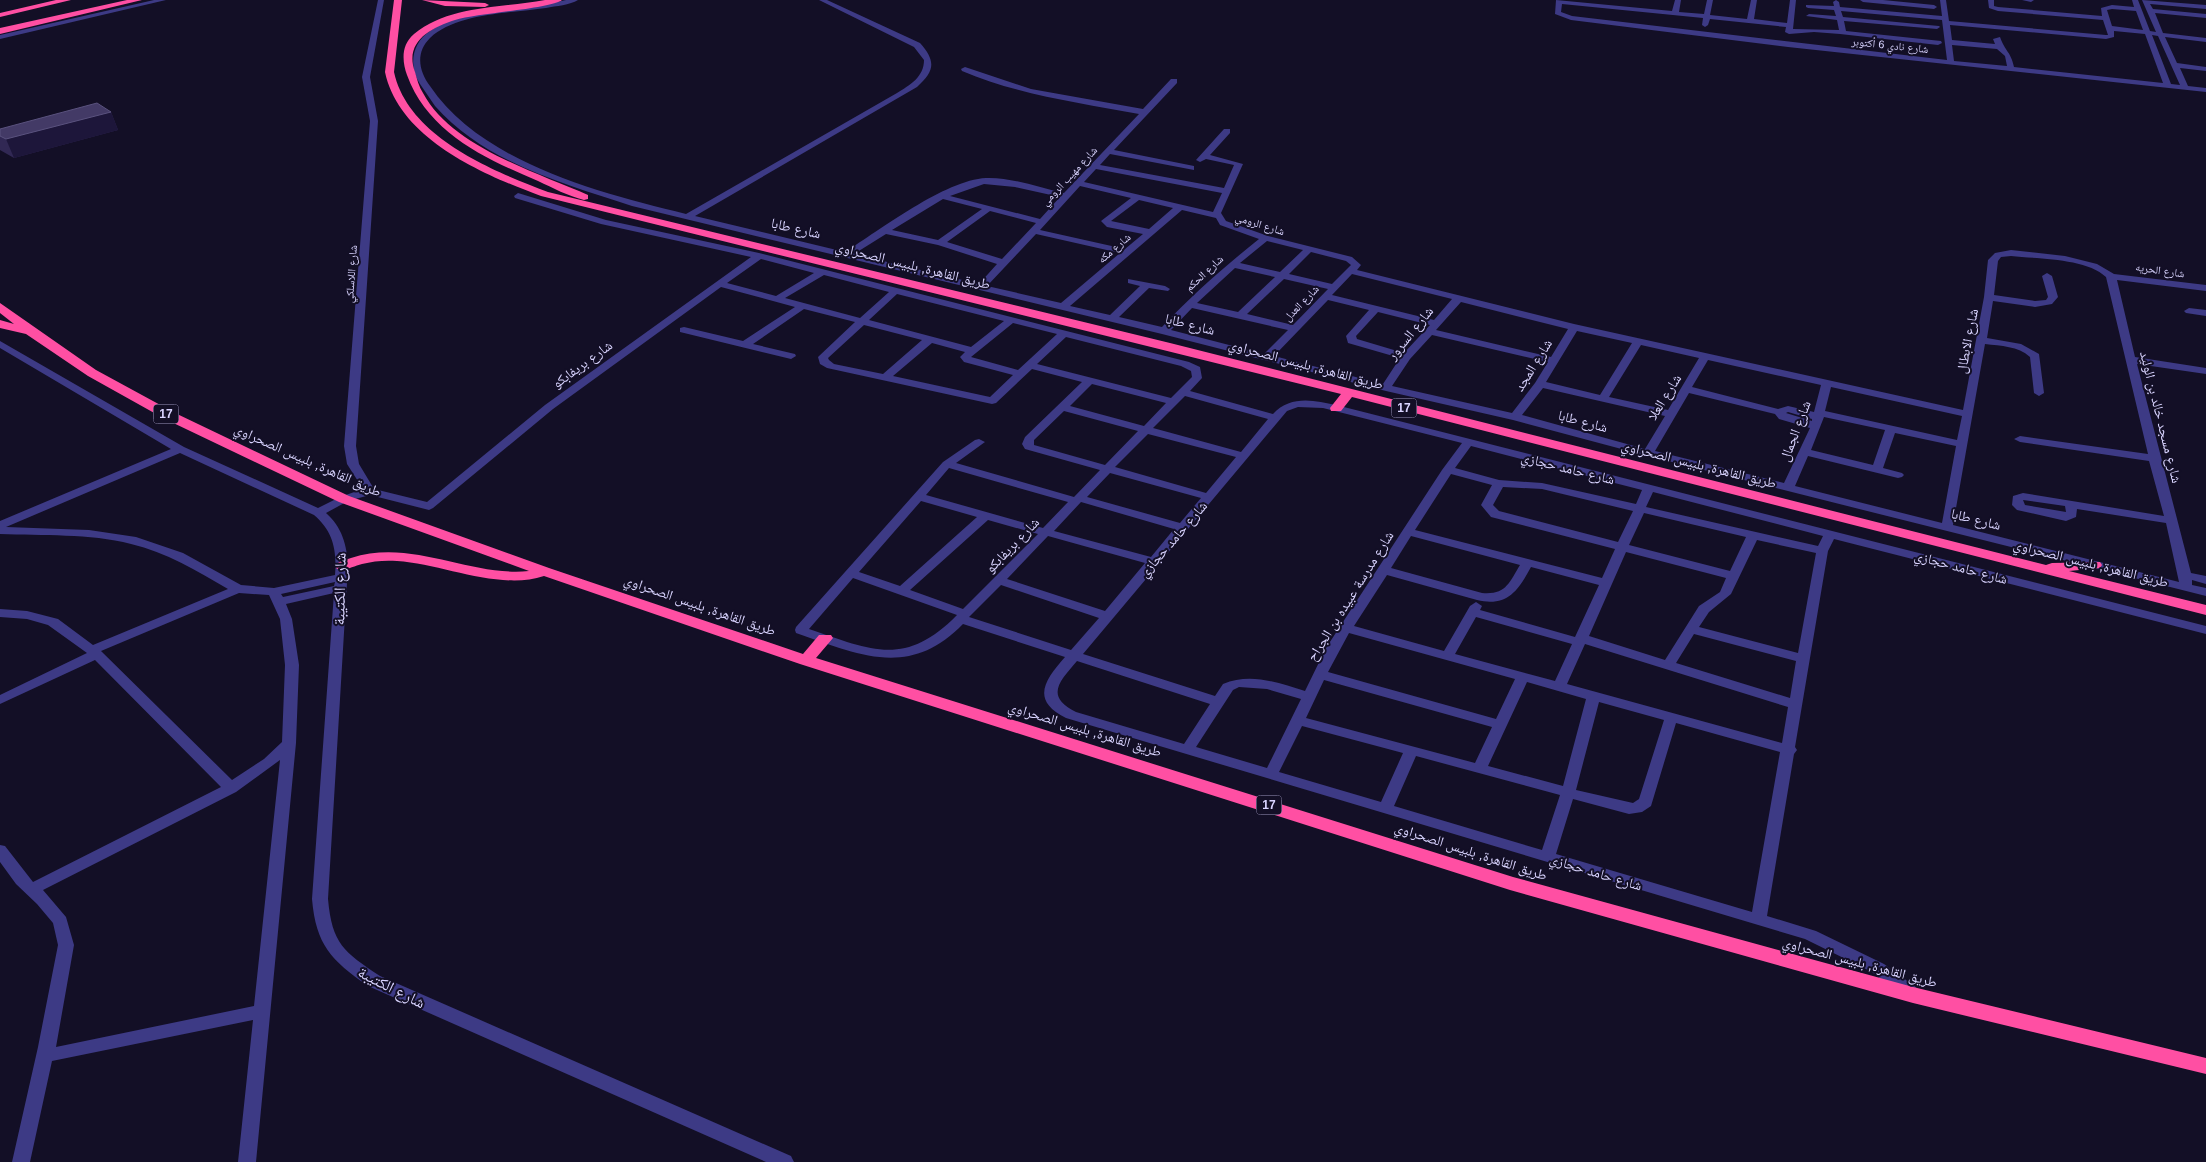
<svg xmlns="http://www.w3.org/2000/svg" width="2206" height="1162" viewBox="0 0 2206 1162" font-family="Helvetica,'Noto Naskh Arabic',sans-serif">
<rect width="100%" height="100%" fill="#130f26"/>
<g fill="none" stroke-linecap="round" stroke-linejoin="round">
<!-- minor -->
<g fill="#3d3a85" fill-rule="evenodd">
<polygon points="154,0 166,0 0,39 0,35"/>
<path d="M378,0H384L370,77L378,121L356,446L359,464L374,489L427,502L545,405L751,257L601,224L515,198L514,196L518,193L606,220L759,253L1189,362L1200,367L1202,378L1190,391L1273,414C1290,395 1314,400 1336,405L2206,626V634L1834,539L1828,551L1795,747L1797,750L1794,754L1767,916L1816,931L1884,964L1917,988L1919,993L1917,998L1911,999L1905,998L1872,972L1805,939L1066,718C1030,700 1045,680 1065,657L963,624C910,679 859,655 796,633L795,630L796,627L943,462L975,440L979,439L985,442L956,463L1074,497L1100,470L1025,449L1022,444L1025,437L1082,382L1032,369L996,403L992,404L827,368L820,364L818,357L855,322L804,309L753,344L795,354L796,356L791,359L680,332V328L684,327L743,341L795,307L721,287L553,409L433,508L429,510L370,495L348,501L326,513C342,527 347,545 348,566L328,899C332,944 344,952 380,976L791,1156L794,1162H766L368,986C331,960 316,945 312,899L334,593L286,604L292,619L299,665L296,743L256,1162H238L253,1020L52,1061L30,1162H12L38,1047L58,945L53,923L37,904L16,884L0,862V845L5,846L33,882L221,787L95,660L0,704V695L87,653L48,625L27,619L0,617V609L27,611L58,619L93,645L228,589C197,571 166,552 131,544C89,533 43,536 0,534V521L171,449L0,348V341L184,447L318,508L340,497L363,489L347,464L344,446L370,121L362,77ZM761,259L814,273L776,296L727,283ZM824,275L889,292L860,318L785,298ZM897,294L1004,321L971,347L869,320ZM1013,323L1057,334L1018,370L971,357ZM864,325L922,340L883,374L834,364L829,360L828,358ZM1066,337L1181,366L1191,371L1192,377L1171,398L1037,364ZM932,343L965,352L960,357L964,362L1013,375L990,397L893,376ZM1092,384L1166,403L1144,426L1070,406ZM1185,396L1268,419L1241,452L1153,428ZM1298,407L1323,408L1462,443L1442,470L1326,648L1305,691C1278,683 1251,672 1223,684L1215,696L1083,654L1287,411ZM1064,411L1138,431L1105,465L1034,445V440ZM1148,434L1236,457L1206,493L1115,467ZM1471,446L1642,490L1636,504L1542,483L1499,480L1455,468ZM180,453L314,515C333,531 337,550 335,575L274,588L241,585L183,553L136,537L89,530L6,527ZM949,468L1068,502L1043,528L926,495ZM1110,473L1201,498L1180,523L1087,497ZM1451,474L1492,485L1481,505L1491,517L1615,549L1602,578L1415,530ZM1503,487L1542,489L1633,511L1618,542L1499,511L1493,505ZM1653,492L1823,536L1818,546L1646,507ZM921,501L977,517L900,586L859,572ZM1081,502L1174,529L1151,557L1054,531ZM1644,513L1746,537L1730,571L1629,545ZM988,520L1038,534L963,609L910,590ZM1048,536L1145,563L1105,611L1007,579ZM1411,536L1520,565C1509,583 1506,595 1482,593L1391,568ZM1757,540L1816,553L1798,653L1699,627L1709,612L1731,594ZM1626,552L1726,578L1720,592L1699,606L1665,660L1589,636ZM1531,567L1599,585L1575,637L1480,610L1482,606L1476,602L1470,606L1444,651L1354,626L1387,575L1477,600C1507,607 1518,591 1531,567ZM853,578L957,615C905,668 871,650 809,629ZM335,582L334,586L283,597L281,594ZM1001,585L1099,618L1071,650L969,617ZM239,593L269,595L280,619L285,665L282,742L264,759L232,780L101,651ZM1476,617L1572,644L1555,681L1455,654ZM1349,633L1515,679L1496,719L1328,672ZM1694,634L1796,661L1790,698L1676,663ZM1585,644L1788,707L1782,743L1567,684ZM1077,661L1210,704L1184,744L1076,712C1044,696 1060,681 1077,661ZM1324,680L1492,727L1475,763L1306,718ZM1527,682L1586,699L1563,786L1488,766ZM1239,687L1267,689L1301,699L1267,768L1196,747L1233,690ZM1599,702L1664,720L1639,799L1633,803L1576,790ZM1676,723L1780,752L1752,912L1556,854L1573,799L1629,814L1642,812L1651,806ZM1302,726L1403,753L1381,802L1279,772ZM1416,756L1560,795L1542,850L1394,806ZM280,760L254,1006L56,1047L74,945L66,917L43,890L236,792Z"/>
<path d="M566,0H578C570,5 556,6 546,8C511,13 456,13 430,38C415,53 419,71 430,86C482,163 600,193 686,214L897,93C910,85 924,77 924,60L914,47L819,0H827L920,43C936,61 935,71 917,87L695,216L845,252C880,230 945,180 986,178C1012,177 1039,188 1064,193L1139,114C1079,103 1019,95 962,71L961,69L965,67L1031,89L1143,109L1171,79H1177V83L1114,150L1194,166V170L1110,154L1100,165L1224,188L1234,165L1206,159L1200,162L1196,160L1224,129H1230V133L1210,155L1243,164L1221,213L1226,221L1268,236L1352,257L1361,265L1357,270L1574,324L1963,410L1984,297L1988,260L1995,253L2011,250L2065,256L2097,264L2114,274L2206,285V291L2117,280L2135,357L2206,368V374L2137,364L2191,573L2206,576V584L2192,580V585L2206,588V596L1644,455L1513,420L1386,391L1162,334L632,206C564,184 484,162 435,106C430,99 425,91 420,84C408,66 412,43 430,31C470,5 522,10 566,0ZM1096,169L1222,193L1213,212L1084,182ZM984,184L1015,187L1060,197L1040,219L950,196ZM1080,186L1131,198L1101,221L1107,227L1143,234L1125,249L1040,230ZM943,199L982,209L938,240L892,230ZM1139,200L1173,208L1149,229L1111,221ZM1182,210L1216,218L1220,225L1259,239C1224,267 1192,295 1162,327L1119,317L1149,288L1168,291L1170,289L1165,286L1128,279V283L1140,286L1110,315L1070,306ZM990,211L1036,223L1002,259L947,242ZM886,234L938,245L997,264L979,284L854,254ZM1036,234L1120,253L1061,303L987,286ZM1267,241L1303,250L1280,272L1240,263ZM1311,252L1346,261L1351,265L1332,284L1289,274ZM2011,256C2038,259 2086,258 2106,277L2148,454L2020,436L2014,439L2020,442L2149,461L2164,516L2023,493L2013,496L2012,505L2017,510L2066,521L2076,517L2077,509L2166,523L2179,582L1953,525L1985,344C2001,346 2018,346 2030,357L2034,393L2039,396L2044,393L2039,354L2021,344L1987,338L1993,301L2035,307L2052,304L2058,297L2052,276L2047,273L2042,276L2048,297L2046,300L2035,301L1994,295L1998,261L2001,257ZM1235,268L1275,277L1238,312L1197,303ZM1352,274L1452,299L1434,320L1332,295ZM1284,279L1328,289L1293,325L1247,314ZM1328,300L1369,310L1346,336L1348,343L1400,358L1383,384L1274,356ZM1461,302L1568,329L1551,357L1436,330ZM1192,308L1288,330L1264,354L1171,330ZM1378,312L1430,325L1404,353L1357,339L1356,336ZM1577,331L1632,343L1600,395L1546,382ZM1432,335L1548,362L1535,383L1512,413L1392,386L1410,359ZM1641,345L1699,358L1668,410L1609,397ZM1708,360L1821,385L1814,412L1788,406L1778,409L1692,387ZM1831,387L1962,416L1957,440L1825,411ZM1543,388L1665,416L1645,449L1522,415ZM1689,393L1775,414L1779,419L1810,428L1784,483L1655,451ZM1788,412L1812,419V421L1786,413ZM1824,417L1885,430L1873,465L1811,450ZM1895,433L1956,446L1942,523L1795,486L1808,456L1898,478L1902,477L1904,475L1902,473L1883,468ZM2023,500L2065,506L2066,512L2025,505Z"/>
<path d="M1556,0L1672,11L1675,0H1681L1679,12L1704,14L1707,0H1713L1710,15L1747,19L1751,0H1757L1754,19L1787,23L1790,0H1796L1793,29L1839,30L1837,20L1806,16L1809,14L1836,16L1834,10L1808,8L1806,7V5L1834,6L1833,2L1836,0L1839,2L1840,7L1942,16L1940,0H1946L1949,21L2106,35H2108L2103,20L1998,11L1989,8L1988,0H1994V6L1998,7L2102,16L2101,8L2112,5L2134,7L2132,0H2138L2150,31L2156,32L2142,0L2206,5V9L2150,4L2153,9L2206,14V18L2155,13L2163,33L2206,38V42L2165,37L2177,63L2206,67V71L2180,68L2188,86L2206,88V92L1788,47L1571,20L1555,14ZM1562,4L1703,18L1702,25L1705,27L1708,25L1710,19L1786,27L1785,32L1789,34L1814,32L1840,34L1938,45L1942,43L1941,41L1846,31L1844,21L1937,29L1940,27L1939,26L1843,17L1841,11L1942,20L1947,60L1572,16L1561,12ZM2112,9L2136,11L2143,30L2112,26L2107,10ZM1950,25L2106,39L2114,37V31L2145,34L2163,83L2014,67C2011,52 2005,51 2000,37L1993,39L1995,44L1952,40ZM2152,35L2158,36L2180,85L2171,84ZM1952,45L1997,49L2005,56L2007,66L1954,61Z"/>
<polygon points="1860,0 1883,0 1934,5 1937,7 1934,9 1863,2"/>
<polygon points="2022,0 2034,0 2031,2"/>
<polygon points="2189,308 2206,310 2206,316 2186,313 2184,311"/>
</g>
<!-- highway -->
<g fill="#ff4fa3" fill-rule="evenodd">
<polygon points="56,0 71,0 0,17 0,13"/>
<polygon points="127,0 142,0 0,34 0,28"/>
<path d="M394,0H402L394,72C408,137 493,171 548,192L1170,343L2046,565L2052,563L2100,562L2102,565L2100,568L2069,571L2206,605V615L1352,397L1341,411H1331L1330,408L1341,394L541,196C484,175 399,139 385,72Z"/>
<polygon points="422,0 485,3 489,5 485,7 445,6"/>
<path d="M545,0H562C550,9 477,13 455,20C430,28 404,42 415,72C417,79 419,87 423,93C451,146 535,172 588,195V199L584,200C568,196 553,188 538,181C486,159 428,133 407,75C402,61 401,45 414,34C449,5 503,8 545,0Z"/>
<path d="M0,303L96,370L175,413L349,496L549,568L803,654L819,635H831L833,638L816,658L1513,877L1913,987L2206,1058V1074L1913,1003L1510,890L800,664L544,576C500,591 443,564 397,561C386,560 373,561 362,564C354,566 346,571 337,569L335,566C338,561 345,560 351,558C412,538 469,577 529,571L339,502L165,419L88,376L26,334L0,328V320L14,324L0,313Z"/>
</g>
</g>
<!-- wall -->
<polygon fill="#312854" points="111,112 118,130 14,158 0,150 0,129"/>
<!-- shaded-wall -->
<polygon fill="#1d163a" points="111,112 118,130 14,158 6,139"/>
<!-- building -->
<polygon fill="#433a66" stroke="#5a527e" points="97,103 111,112 6,139 0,136 0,129"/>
<g text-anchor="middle" stroke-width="4" stroke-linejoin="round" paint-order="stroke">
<!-- far-street labels -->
<g font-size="11" fill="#d9d4ff" stroke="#130f26">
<text transform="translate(1890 45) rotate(6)" y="4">شارع نادي 6 أكتوبر</text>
<text transform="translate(1069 176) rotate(-47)" y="4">شارع مهيب الرومي</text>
<text transform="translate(1260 224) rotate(17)" y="4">شارع الرومي</text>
<text transform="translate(1114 248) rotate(-41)" y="4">شارع مكه</text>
<text transform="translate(2160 270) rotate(8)" y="4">شارع الحريه</text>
<text transform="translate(1204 273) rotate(-43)" y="4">شارع الحكم</text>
<text transform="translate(351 274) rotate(-86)" y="4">شارع اللاسلكي</text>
<text transform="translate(1301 303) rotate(-46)" y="4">شارع العدل</text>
</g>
<!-- shield labels -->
<g fill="#130f26" stroke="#9e99be" stroke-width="1">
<rect x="1391.5" y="398.5" width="25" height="19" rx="4"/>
<rect x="153.5" y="404.5" width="25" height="19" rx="4"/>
<rect x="1256.5" y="795.5" width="25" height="19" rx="4"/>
</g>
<g font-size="12" font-weight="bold" fill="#d9d4ff">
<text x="1404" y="412">17</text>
<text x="166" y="418">17</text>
<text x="1269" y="809">17</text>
</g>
<!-- street labels -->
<g font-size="14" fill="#d9d4ff" stroke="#130f26">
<text transform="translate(796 228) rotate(13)" y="5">شارع طابا</text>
<text transform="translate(913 265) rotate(14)" y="5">طريق القاهرة, بلبيس الصحراوي</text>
<text transform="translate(1190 324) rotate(14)" y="5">شارع طابا</text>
<text transform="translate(1410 333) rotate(-51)" y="5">شارع السرور</text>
<text transform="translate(1967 341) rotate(-79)" y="5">شارع الابطال</text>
<text transform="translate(582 364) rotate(-36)" y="5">شارع بريفابكو</text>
<text transform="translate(1306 364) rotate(15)" y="5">طريق القاهرة, بلبيس الصحراوي</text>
<text transform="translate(1533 365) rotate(-58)" y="5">شارع المجد</text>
<text transform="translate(1664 397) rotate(-58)" y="5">شارع العلا</text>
<text transform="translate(2161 417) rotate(76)" y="5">شارع مسجد خالد بن الوليد</text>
<text transform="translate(1583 421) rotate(15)" y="5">شارع طابا</text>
<text transform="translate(1795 431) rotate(-69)" y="5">شارع الجمال</text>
<text transform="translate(308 460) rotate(24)" y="5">طريق القاهرة, بلبيس الصحراوي</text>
<text transform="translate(1699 464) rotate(14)" y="5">طريق القاهرة, بلبيس الصحراوي</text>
<text transform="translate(1568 468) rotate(14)" y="5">شارع حامد حجازي</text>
<text transform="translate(1976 519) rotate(14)" y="5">شارع طابا</text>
<text transform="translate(1173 539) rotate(-49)" y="5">شارع حامد حجازي</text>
<text transform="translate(1012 545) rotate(-46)" y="5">شارع بريفابكو</text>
<text transform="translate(2091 563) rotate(14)" y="5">طريق القاهرة, بلبيس الصحراوي</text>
<text transform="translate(1961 567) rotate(15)" y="5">شارع حامد حجازي</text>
<text transform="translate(1350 596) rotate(-58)" y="5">شارع مدرسة عبيده بن الجراح</text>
<text transform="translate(700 605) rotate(19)" y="5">طريق القاهرة, بلبيس الصحراوي</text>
<text transform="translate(1085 729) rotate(17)" y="5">طريق القاهرة, بلبيس الصحراوي</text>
<text transform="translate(1471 851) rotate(18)" y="5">طريق القاهرة, بلبيس الصحراوي</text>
<text transform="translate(1596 872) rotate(17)" y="5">شارع حامد حجازي</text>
<text transform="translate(1860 962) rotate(15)" y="5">طريق القاهرة, بلبيس الصحراوي</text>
</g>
<!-- near-street labels -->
<g font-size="16" fill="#d9d4ff" stroke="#130f26">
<text transform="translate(339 589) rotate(-89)" y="6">شارع الكتيبة</text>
<text transform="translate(392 987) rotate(27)" y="6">شارع الكتيبة</text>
</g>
</g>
</svg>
